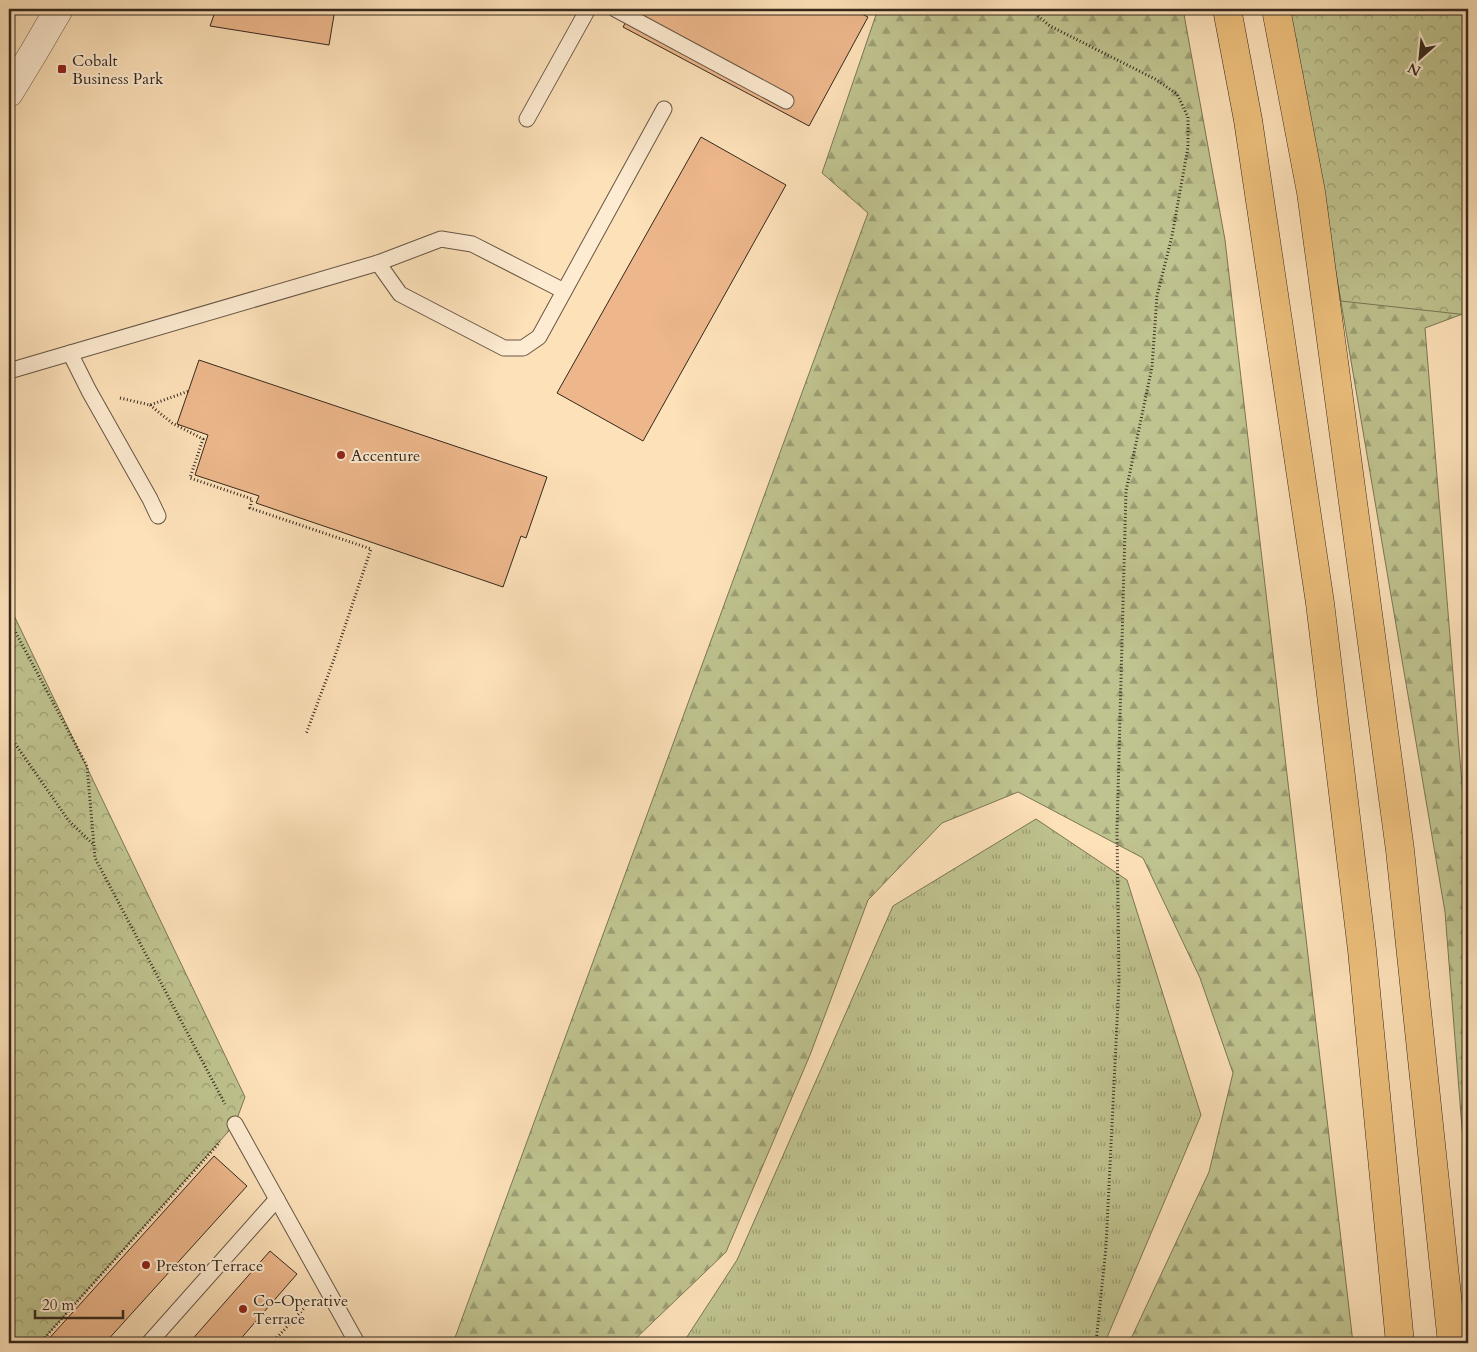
<svg xmlns="http://www.w3.org/2000/svg" width="1477" height="1352" viewBox="0 0 1477 1352" font-family="Cardo,serif">
<defs>
<pattern id="grass-tufts" width="24" height="20" patternUnits="userSpaceOnUse" patternTransform="scale(1.25)"><rect width="24" height="20" fill="#bfc38f"/><path d="M3 7l-1-3M5 7V3M7 7l1-3M15 17l-1-3M17 17v-4M19 17l1-3" fill="none" stroke="#9c9e74"/></pattern>
<pattern id="forest-firs" width="22" height="20" patternUnits="userSpaceOnUse" patternTransform="scale(1.25)"><rect width="22" height="20" fill="#bfc38f"/><path d="M5 1l3.5 6h-7zM16 11l3.5 6h-7z" fill="#9c9e74"/></pattern>
<pattern id="park-crowns" width="20" height="18" patternUnits="userSpaceOnUse" patternTransform="scale(1.25)"><rect width="20" height="18" fill="#bfc38f"/><path d="M2 6a3 3 0 1 1 6 0M12 15a3 3 0 1 1 6 0" fill="none" stroke="#9c9e74"/></pattern>
</defs>
<rect width="100%" height="100%" fill="#fde1b9"/>
<filter id="stains"><feTurbulence type="fractalNoise" baseFrequency=".004" numOctaves="4"/><feColorMatrix values="0 0 0 0 .2 0 0 0 0 .09 0 0 0 0 .02 0 0 0 .5 -.17"/></filter>
<radialGradient id="worn" r=".72"><stop offset=".6" stop-color="#630" stop-opacity="0"/><stop offset="1" stop-color="#630" stop-opacity=".3"/></radialGradient>
<!-- grass -->
<polygon fill="url(#grass-tufts)" stroke="#7a7656" points="1036,819 1127,880 1201,1115 1108,1335 1106,1343 683,1343 737,1260 893,906"/>
<!-- forest -->
<g fill="url(#forest-firs)" stroke="#7a7656">
<polygon points="878,9 1183,9 1225,240 1353,1343 1129,1343 1209,1172 1233,1073 1200,978 1143,858 1018,792 942,823 868,900 810,1055 726,1252 631,1343 453,1343 868,213 822,173"/>
<polygon points="1291,9 1468,312 1425,328 1463,797 1468,830 1468,1204 1445,912"/>
</g>
<!-- park -->
<g fill="url(#park-crowns)" stroke="#7a7656">
<polygon points="1289,9 1468,9 1468,315 1341,301"/>
<polygon points="9,605 245,1097 235,1124 40,1343 9,1343"/>
</g>
<!-- building -->
<g fill="#edb78b" stroke="#35281d">
<polygon points="216,9 335,9 329,45 210,26"/>
<polygon points="633,9 852,9 868,17 809,126 623,27"/>
<polygon points="701,137 786,185 643,441 557,393"/>
<polygon points="199,360 547,477 526,538 521,536 503,587 256,503 259,496 195,475 208,435 177,424"/>
<polygon points="214,1156 247,1186 105,1343 45,1343"/>
<polygon points="270,1251 297,1274 237,1343 189,1343"/>
</g>
<g fill="none" stroke-linecap="round" stroke-linejoin="round">
<defs>
<g id="service">
<polyline points="615,9 786,101"/>
<polyline points="527,119 588,9"/>
<polyline points="378,263 400,294 504,348 523,348 539,337 664,109"/>
<polyline points="70,353 89,391 150,499 158,516"/>
<polyline points="9,371 378,263 441,239 472,244 564,291"/>
<polyline points="235,1124 357,1343"/>
<polyline points="149,1343 277,1199"/>
</g>
<polyline id="minor" points="9,93 34,52 59,9"/>
<g id="trunk">
<polyline points="1227,9 1248,120 1320,603 1362,950 1400,1343"/>
<polyline points="1276,9 1311,192 1400,850 1452,1343"/>
</g>
</defs>
<!-- service casing -->
<use href="#service" stroke="#675644" stroke-width="17"/>
<!-- minor casing -->
<use href="#minor" stroke="#675644" stroke-width="29"/>
<!-- trunk casing -->
<use href="#trunk" stroke="#35281d" stroke-width="29"/>
<!-- path -->
<g stroke="#35281d" stroke-width="3" stroke-dasharray="1 2.5" stroke-linecap="butt">
<polyline points="1030,9 1050,26 1155,79 1177,94 1188,117 1188,147 1172,236 1157,296 1152,367 1126,491 1117,830 1119,982 1106,1247 1096,1343"/>
<polyline points="120,398 150,405 189,391"/>
<polyline points="150,405 172,423 203,439 190,478 252,499 250,508 371,549 334,659 306,734"/>
<polyline points="9,620 87,766 95,858 225,1104"/>
<polyline points="9,735 69,821 94,845"/>
<polyline points="40,1343 220,1142"/>
<polyline points="272,1343 309,1303"/>
</g>
<!-- service -->
<use href="#service" stroke="#feecd2" stroke-width="15"/>
<!-- minor -->
<use href="#minor" stroke="#feecd2" stroke-width="28"/>
<!-- trunk -->
<use href="#trunk" stroke="#eec07c" stroke-width="28"/>
</g>
<!-- markers -->
<g fill="#8f2418" stroke="#feecd2" stroke-width="2">
<rect x="57" y="64" width="10" height="10" rx="2.5"/>
<circle cx="341" cy="455" r="5"/>
<circle cx="146" cy="1265" r="5"/>
<circle cx="243" cy="1309" r="5"/>
</g>
<g text-anchor="middle" stroke-width="4" stroke-linejoin="round" paint-order="stroke">
<!-- poi labels -->
<g font-size="16" fill="#35281d" stroke="#feecd2" text-anchor="start">
<text x="72" y="66">Cobalt<tspan x="72" dy="18">Business Park</tspan></text>
<text x="351" y="461">Accenture</text>
<text x="156" y="1271">Preston Terrace</text>
<text x="253" y="1306">Co-Operative<tspan x="253" dy="18">Terrace</tspan></text>
</g>
</g>
<!-- margin -->
<rect width="1477" height="1352" fill="none" stroke="#fde1b9" stroke-width="30"/>
<rect x="10" y="10" width="1457" height="1332" fill="none" stroke="#35281d" stroke-width="2.5"/>
<rect x="15" y="15" width="1447" height="1322" fill="none" stroke="#35281d"/>
<!-- north arrow -->
<g transform="translate(1420 58) rotate(207)" stroke="#feecd2" stroke-width="4" paint-order="stroke">
<path d="M0-4L9 19L0 12L-9 19Z" fill="#35281d"/>
<text y="-8" font-size="14" font-weight="bold" text-anchor="middle" fill="#35281d">N</text>
</g>
<!-- scale -->
<path d="M35 1310v8h88v-8" fill="none" stroke="#35281d" stroke-width="2.5"/>
<text x="42" y="1310" font-size="15" fill="#35281d" stroke="#feecd2" stroke-width="4" paint-order="stroke">20 m</text>
<rect width="100%" height="100%" filter="url(#stains)"/>
<rect width="100%" height="100%" fill="url(#worn)"/>
</svg>
